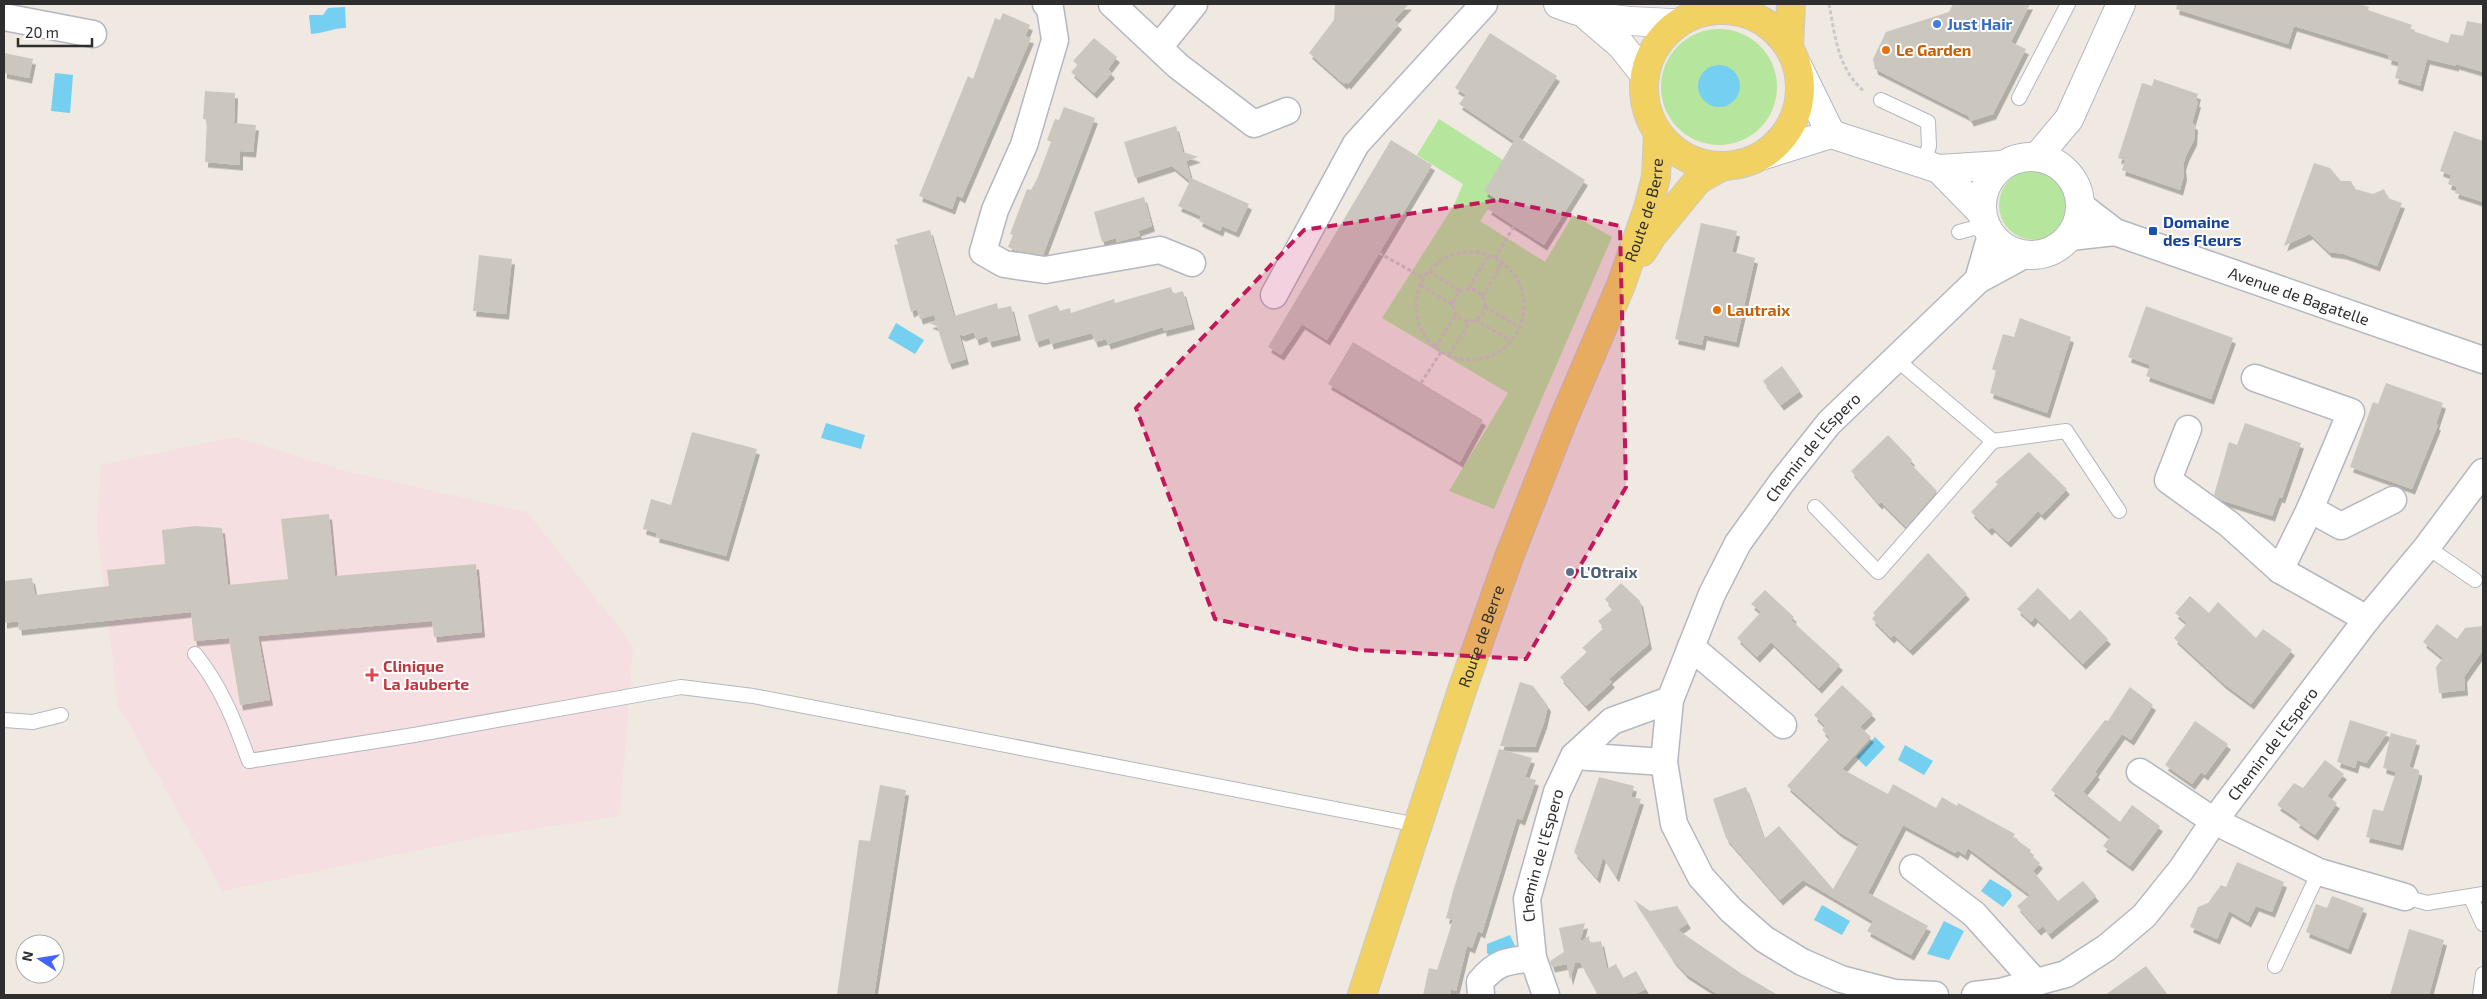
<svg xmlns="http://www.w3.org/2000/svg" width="2487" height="999" viewBox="0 0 2487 999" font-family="'Exo 2',sans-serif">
<defs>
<filter id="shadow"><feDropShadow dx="3" dy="5.5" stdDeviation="0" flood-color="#0004"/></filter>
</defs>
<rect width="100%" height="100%" fill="#efe9e1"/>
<!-- medical -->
<polygon fill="#f5dfe0" points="234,437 346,471 527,512 633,645 620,816 481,837 223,891 118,705 97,529 101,465"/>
<!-- green -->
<g fill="#b6e59e">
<circle cx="1719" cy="87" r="58"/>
<polygon points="1439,119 1503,160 1496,198 1480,221 1545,262 1573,215 1612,237 1494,509 1449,491 1508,393 1382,318 1454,205 1463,184 1417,155"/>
<circle cx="2034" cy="205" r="35"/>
</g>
<!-- water -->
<g fill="#75cff0">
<path d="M345,7L346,28C333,28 324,33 311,34L309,15H323L328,8Z"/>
<circle cx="1719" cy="86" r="21"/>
<polygon points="55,73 73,75 70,113 51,111"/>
<polygon points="896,323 924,340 915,354 888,338"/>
<polygon points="826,423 865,435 861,449 821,438"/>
<polygon points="1875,737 1885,747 1866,767 1856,757"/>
<polygon points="1905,745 1933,761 1924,775 1898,760"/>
<polygon points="1990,879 2010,891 2012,896 2003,907 1981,891"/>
<polygon points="1822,905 1850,921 1842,935 1814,920"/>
<polygon points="1944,921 1964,931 1949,960 1927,954"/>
<polygon points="1510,935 1516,948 1492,957 1487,953 1487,944"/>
</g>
<!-- building -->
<g fill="#cbc7bf" filter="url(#shadow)">
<polygon points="1335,4 1409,4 1394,20 1399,24 1348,84 1346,82 1344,84 1309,53 1334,20"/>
<polygon points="1953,4 2030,4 2011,42 2026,49 1993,114 1971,121 1968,116 1875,69 1873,59 1886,32 1949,12"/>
<polygon points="2177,4 2359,4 2369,7 2368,10 2412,25 2410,30 2448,43 2451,34 2463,36 2467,21 2483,24 2483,72 2456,64 2456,66 2427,59 2420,86 2395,78 2399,62 2388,59 2389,55 2294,26 2288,44 2176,9"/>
<polygon points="1003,13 1030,25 1025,36 1031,38 962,198 957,195 952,209 919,196 968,76 973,79 995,18 1000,20"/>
<polygon points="1490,33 1557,76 1518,137 1585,180 1544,245 1488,209 1496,199 1484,191 1514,141 1459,104 1466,95 1455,88"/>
<polygon points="1094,38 1117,57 1108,69 1112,73 1094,93 1071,72 1078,65 1073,61"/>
<polygon points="4,53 33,59 29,78 4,73"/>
<polygon points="2154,79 2198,94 2196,101 2198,102 2192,123 2195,125 2194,140 2186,156 2183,165 2184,175 2180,190 2122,170 2125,160 2118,158 2142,83 2152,86"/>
<polygon points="205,91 235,93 234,123 256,125 253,152 240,151 240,165 205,162 207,120 203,119"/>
<polygon points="1064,107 1095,118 1043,255 1017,251 1008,247 1013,235 1010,234 1027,189 1031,190 1037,179 1051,142 1047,140 1055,119 1059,120"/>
<polygon points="1176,126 1183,152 1198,157 1186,161 1191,178 1249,204 1236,232 1222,226 1220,231 1199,221 1201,216 1178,206 1190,181 1172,166 1135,178 1124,142"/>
<polygon points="2454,131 2483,141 2483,202 2455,193 2457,187 2448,184 2451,175 2440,171"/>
<polygon points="1391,140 1432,165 1327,340 1302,324 1281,355 1268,347"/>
<polygon points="2314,163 2330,168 2341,181 2351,181 2355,189 2373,194 2384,189 2388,198 2402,203 2377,266 2344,254 2329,252 2310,234 2284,246"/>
<polygon points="1144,197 1152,226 1138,231 1140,236 1117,242 1116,238 1102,242 1094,212"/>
<polygon points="1701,223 1737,231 1732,252 1755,258 1736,342 1704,335 1702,345 1675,339"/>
<polygon points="930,230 954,316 997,303 998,309 1011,306 1018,335 989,342 987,336 976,340 974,332 963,336 959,334 966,359 949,364 937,326 929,323 936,321 934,315 920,319 917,309 911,312 894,245 898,244 896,239"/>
<polygon points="479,255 512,259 506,314 473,311"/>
<polygon points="1171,287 1173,294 1183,291 1192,324 1164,331 1163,327 1108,344 1106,339 1095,342 1092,333 1051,344 1049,338 1036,342 1028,315 1057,305 1060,311 1070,308 1071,313 1114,299 1115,303"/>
<polygon points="2146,306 2233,338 2211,399 2146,376 2150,365 2128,357"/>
<polygon points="2020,318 2071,337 2047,413 1990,393 1996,371 1992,369 2003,334 2014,337"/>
<polygon points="1353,342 1483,420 1460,462 1328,384"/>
<polygon points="1782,366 1800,391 1781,405 1763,381"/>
<polygon points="2386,383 2443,403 2436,424 2438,425 2412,489 2350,467 2373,402 2378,404"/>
<polygon points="2245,423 2301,443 2282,498 2279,497 2272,516 2221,500 2214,495 2229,442 2237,445"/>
<polygon points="692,432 757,449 726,556 656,537 657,533 643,529 651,499 671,505"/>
<polygon points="1888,435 1912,460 1910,463 1937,491 1906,527 1881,502 1879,504 1851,471"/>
<polygon points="2029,452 2067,489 2042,515 2038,511 2008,542 1992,527 1989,530 1971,512 1998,484 1995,482"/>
<polygon points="329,514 335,576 476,564 482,632 434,637 432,621 258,636 270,700 240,705 229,638 194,641 191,612 19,630 18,621 4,623 4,581 32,578 35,595 109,586 107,570 165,564 162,530 195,526 222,528 228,585 288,579 281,519"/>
<polygon points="1928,553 1967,594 1910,650 1894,635 1891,638 1872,619 1875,615 1873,613"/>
<polygon points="1621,583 1640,601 1649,644 1609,679 1612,682 1586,706 1560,677 1587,652 1582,648 1604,628 1598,621 1613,609 1605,599"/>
<polygon points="2038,588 2070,620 2080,610 2108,639 2083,664 2035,617 2031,622 2017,609"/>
<polygon points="1765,590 1794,617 1791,620 1840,665 1819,688 1771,642 1757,657 1737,638 1761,612 1751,604"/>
<polygon points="2190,596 2209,613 2218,602 2256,638 2263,629 2292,650 2251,704 2224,684 2174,638 2187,623 2175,613"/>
<polygon points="2437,624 2457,639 2465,628 2483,626 2483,650 2464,677 2465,690 2439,693 2436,667 2443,658 2423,642"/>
<polygon points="1520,682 1533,686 1548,706 1544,723 1535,747 1500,746"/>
<polygon points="1842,685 1873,714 1860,727 1871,737 1842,769 1888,794 1893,784 1936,808 1942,797 1957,806 1958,803 2015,834 2013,837 2031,850 2029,853 2040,863 2033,871 2058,901 2083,881 2096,896 2049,934 2043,926 2038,930 2017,906 2030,895 1968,848 1965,855 1957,850 1955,853 1903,825 1868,893 1928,926 1911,955 1867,931 1873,921 1803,880 1780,900 1726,838 1713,799 1746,787 1764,839 1779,826 1833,889 1859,844 1839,832 1787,786 1830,738 1822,730 1825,726 1814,715"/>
<polygon points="2130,687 2153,705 2131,740 2122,734 2095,772 2097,774 2083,792 2120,822 2132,805 2160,826 2130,866 2103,846 2110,837 2051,790 2105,720 2108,721"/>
<polygon points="2350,720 2388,732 2366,763 2357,760 2355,768 2337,762"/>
<polygon points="2195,721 2228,744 2205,775 2201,772 2192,784 2165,765"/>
<polygon points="2391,733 2417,740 2409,767 2419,770 2419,774 2400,845 2366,837 2373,809 2383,811 2396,772 2383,768"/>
<polygon points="1499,749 1532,758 1525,777 1536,780 1522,820 1517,818 1482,933 1478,931 1472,948 1467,946 1456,991 1451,989 1450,995 1423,995 1429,968 1437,970 1453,920 1446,918 1454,888"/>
<polygon points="2325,760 2344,774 2327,796 2337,803 2315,835 2296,822 2298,819 2277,805 2294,783 2303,788"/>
<polygon points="1599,777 1634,786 1631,797 1641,799 1616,877 1603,857 1597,878 1574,852"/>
<polygon points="880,785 906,790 874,995 837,995 859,840 870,841"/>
<polygon points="2237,862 2284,882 2272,912 2256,906 2248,922 2229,911 2217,939 2190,927 2198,907 2208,903 2221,885 2226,887"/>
<polygon points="2332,896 2364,908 2348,949 2306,932 2316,904 2327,908"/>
<polygon points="1634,900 1650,911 1677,906 1688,923 1678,930 1742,974 1778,995 1719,995 1686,974 1673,960"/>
<polygon points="1585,923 1580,942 1589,936 1590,943 1601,941 1607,969 1616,964 1623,978 1636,971 1646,989 1634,995 1593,995 1597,993 1580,962 1575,963 1570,980 1567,964 1552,967 1550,961 1564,952 1559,928"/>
<polygon points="2409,929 2444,940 2429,995 2390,995"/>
<polygon points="2146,966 2168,995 2105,995"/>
</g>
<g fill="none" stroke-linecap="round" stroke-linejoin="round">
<defs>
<g id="service">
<polyline points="2019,98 2068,4"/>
<polyline points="1881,100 1928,122 1929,146 1924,164"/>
<polyline points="1959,232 1985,225"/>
<polyline points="1993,441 2066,431 2119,511"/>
<polyline points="1815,507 1878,572 1993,441 1897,360"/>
<polyline points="2427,547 2475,580"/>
<path d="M195,654C221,686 235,722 249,761L414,735L681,687L753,696L1418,825"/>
<polyline points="4,720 33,722 61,715"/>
<polyline points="2405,897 2427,903 2483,894"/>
<polyline points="2471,898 2483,924"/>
<polyline points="2275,966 2319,872"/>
<polyline points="2480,995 2483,974"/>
</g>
<g id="minor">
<polyline points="1046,4 1050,8 1055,40 1024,145 995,210 983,252 1004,264 1045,270 1160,250 1192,263"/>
<polyline points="1112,4 1178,66 1254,124 1287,111"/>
<polyline points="4,17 93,34"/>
<polyline points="1159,47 1194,4"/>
<path id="s1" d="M2080,205L2115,232L2483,360"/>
<polyline points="2070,237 2115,232"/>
<polyline points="1978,280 1991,235"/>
<polyline points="1274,295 1356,144 1484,4"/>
<polyline points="2188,429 2168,480 2229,524 2280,570 2310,509 2351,412 2255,378"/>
<polyline points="2310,509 2341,526 2393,500"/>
<polyline points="2280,570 2367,619"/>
<polyline points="1691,647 1783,725"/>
<polyline points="1574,756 1664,762"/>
<polyline points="2140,772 2214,821 2319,872 2405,897"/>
<polyline points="1913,868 1974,914 2036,983"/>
<path d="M1481,995L1480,982C1497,961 1508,961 1533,958"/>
<path id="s2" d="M1546,995L1533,958L1527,899L1557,792L1574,756L1612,721L1670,700"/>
<path id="s3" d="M1935,995L1895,993L1841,979L1802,962L1764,939L1731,910L1701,877L1674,824L1664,762L1670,700L1712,594L1738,543L1782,482L1829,423L1978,280L2024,255"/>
<path id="s4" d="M1975,995L2000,992L2066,974L2106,948L2144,916L2181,870L2214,821L2367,619L2427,547L2483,472"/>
</g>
<g id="tertiary">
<path d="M1558,4C1601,21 1632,22 1678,23"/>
<polyline points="1587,16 1621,45 1644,74"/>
<polyline points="1798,67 1831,134"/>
<polyline points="1764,155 1831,134 1939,169 2002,165"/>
<circle cx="2031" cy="206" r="49"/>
<polyline points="2037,157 2069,119 2121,4"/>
<polyline points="1939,169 1982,213"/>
</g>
<g id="primary">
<circle cx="1722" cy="88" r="78"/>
<polyline points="1789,46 1791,4"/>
<polyline points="1642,252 1652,236 1698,180 1721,167"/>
<path id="s5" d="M1362,995L1463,687L1509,557L1563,420L1621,285L1648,208L1656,177L1658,134"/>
</g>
</defs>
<!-- service casing -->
<use href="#service" stroke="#b4b7c1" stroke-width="16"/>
<!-- minor casing -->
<use href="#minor" stroke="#b4b7c1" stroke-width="29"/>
<!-- tertiary casing -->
<use href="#tertiary" stroke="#b4b7c1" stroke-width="30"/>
<!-- primary casing -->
<use href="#primary" stroke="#c9c9c9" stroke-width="30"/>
<!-- path -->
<g stroke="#c9c9c9" stroke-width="3" stroke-dasharray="4 2.5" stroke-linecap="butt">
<path d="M1829,4C1835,36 1838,70 1865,92"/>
<circle cx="1470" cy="306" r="54"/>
<polyline points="1379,253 1424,278"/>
<polyline points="1495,258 1514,226"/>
<polyline points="1429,271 1460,291"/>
<polyline points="1421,285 1453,305"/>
<polyline points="1469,288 1488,256"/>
<circle cx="1469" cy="305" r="16"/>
<polyline points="1483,296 1502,263"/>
<polyline points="1485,307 1519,327"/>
<polyline points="1475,320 1510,340"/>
<polyline points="1435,347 1456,315"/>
<polyline points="1449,355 1470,321"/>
<polyline points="1421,383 1441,352"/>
</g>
<!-- service -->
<use href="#service" stroke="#fff" stroke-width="14"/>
<!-- minor -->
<use href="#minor" stroke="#fff" stroke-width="26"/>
<!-- tertiary -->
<use href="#tertiary" stroke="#fff" stroke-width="28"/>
<!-- primary -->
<use href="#primary" stroke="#f2d163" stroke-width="28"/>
</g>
<!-- marked area -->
<path fill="#c2185b" fill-opacity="0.2" stroke="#c2185b" stroke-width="4" stroke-dasharray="10 6" stroke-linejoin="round" d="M1499,200L1620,226L1626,487L1526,659L1359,650L1215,619L1136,408L1304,230Z"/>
<!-- markers -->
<circle fill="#3f7fe0" stroke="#fff" stroke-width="2" cx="1937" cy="24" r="5"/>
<g fill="#e8710a" stroke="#fff" stroke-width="2">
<circle cx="1886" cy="50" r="5"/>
<circle cx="1717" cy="310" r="5"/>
</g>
<rect fill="#1a4fb4" stroke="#fff" stroke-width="2" x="2148" y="226" width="10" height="10" rx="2.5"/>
<circle fill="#5c6f8a" stroke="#fff" stroke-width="2" cx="1570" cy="572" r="5"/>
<path fill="#e0444e" stroke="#fff" stroke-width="2" d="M369.5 667.5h5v5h5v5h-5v5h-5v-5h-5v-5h5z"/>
<g text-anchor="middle" stroke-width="4" stroke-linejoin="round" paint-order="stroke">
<!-- shop labels -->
<g font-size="16" font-weight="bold" fill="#366cbe" stroke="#fff" text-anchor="start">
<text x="1947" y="30">Just Hair</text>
</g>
<!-- food labels -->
<g font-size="16" font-weight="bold" fill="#c56008" stroke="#fff" text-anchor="start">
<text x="1896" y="56">Le Garden</text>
<text x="1727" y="316">Lautraix</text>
</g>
<!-- street labels -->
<g font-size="16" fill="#2e2e2e" stroke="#fff">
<text dy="6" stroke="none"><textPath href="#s5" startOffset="835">Route de Berre</textPath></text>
<text dy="6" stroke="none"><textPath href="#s1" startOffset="239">Avenue de Bagatelle</textPath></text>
<text dy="6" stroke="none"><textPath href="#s3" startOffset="749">Chemin de l'Espero</textPath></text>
<text dy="6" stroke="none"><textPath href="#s5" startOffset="378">Route de Berre</textPath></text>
<text dy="6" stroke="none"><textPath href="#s4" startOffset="406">Chemin de l'Espero</textPath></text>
<text dy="6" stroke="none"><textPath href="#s2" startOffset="144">Chemin de l'Espero</textPath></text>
</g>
<!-- transit labels -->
<g font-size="16" font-weight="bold" fill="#164399" stroke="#fff" text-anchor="start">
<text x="2163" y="228">Domaine<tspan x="2163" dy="18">des Fleurs</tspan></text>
</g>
<!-- service labels -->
<g font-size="16" font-weight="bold" fill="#4e5e75" stroke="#fff" text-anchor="start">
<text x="1580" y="578">L'Otraix</text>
</g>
<!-- health labels -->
<g font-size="16" font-weight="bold" fill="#be3a42" stroke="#fff" text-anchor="start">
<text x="383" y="672">Clinique<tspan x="383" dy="18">La Jauberte</tspan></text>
</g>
</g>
<!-- border -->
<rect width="2487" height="999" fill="none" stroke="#2e2e2e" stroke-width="10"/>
<!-- north arrow -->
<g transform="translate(40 959) rotate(282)"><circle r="24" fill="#ffffff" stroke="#ababab"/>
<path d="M0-4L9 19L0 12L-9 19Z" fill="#4264fb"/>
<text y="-8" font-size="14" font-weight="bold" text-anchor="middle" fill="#2e2e2e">N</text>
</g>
<!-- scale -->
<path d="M18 38v8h74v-8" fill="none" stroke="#2e2e2e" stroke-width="2.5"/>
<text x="25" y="38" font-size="15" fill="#2e2e2e" stroke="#ffffff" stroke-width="4" paint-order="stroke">20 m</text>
</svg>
